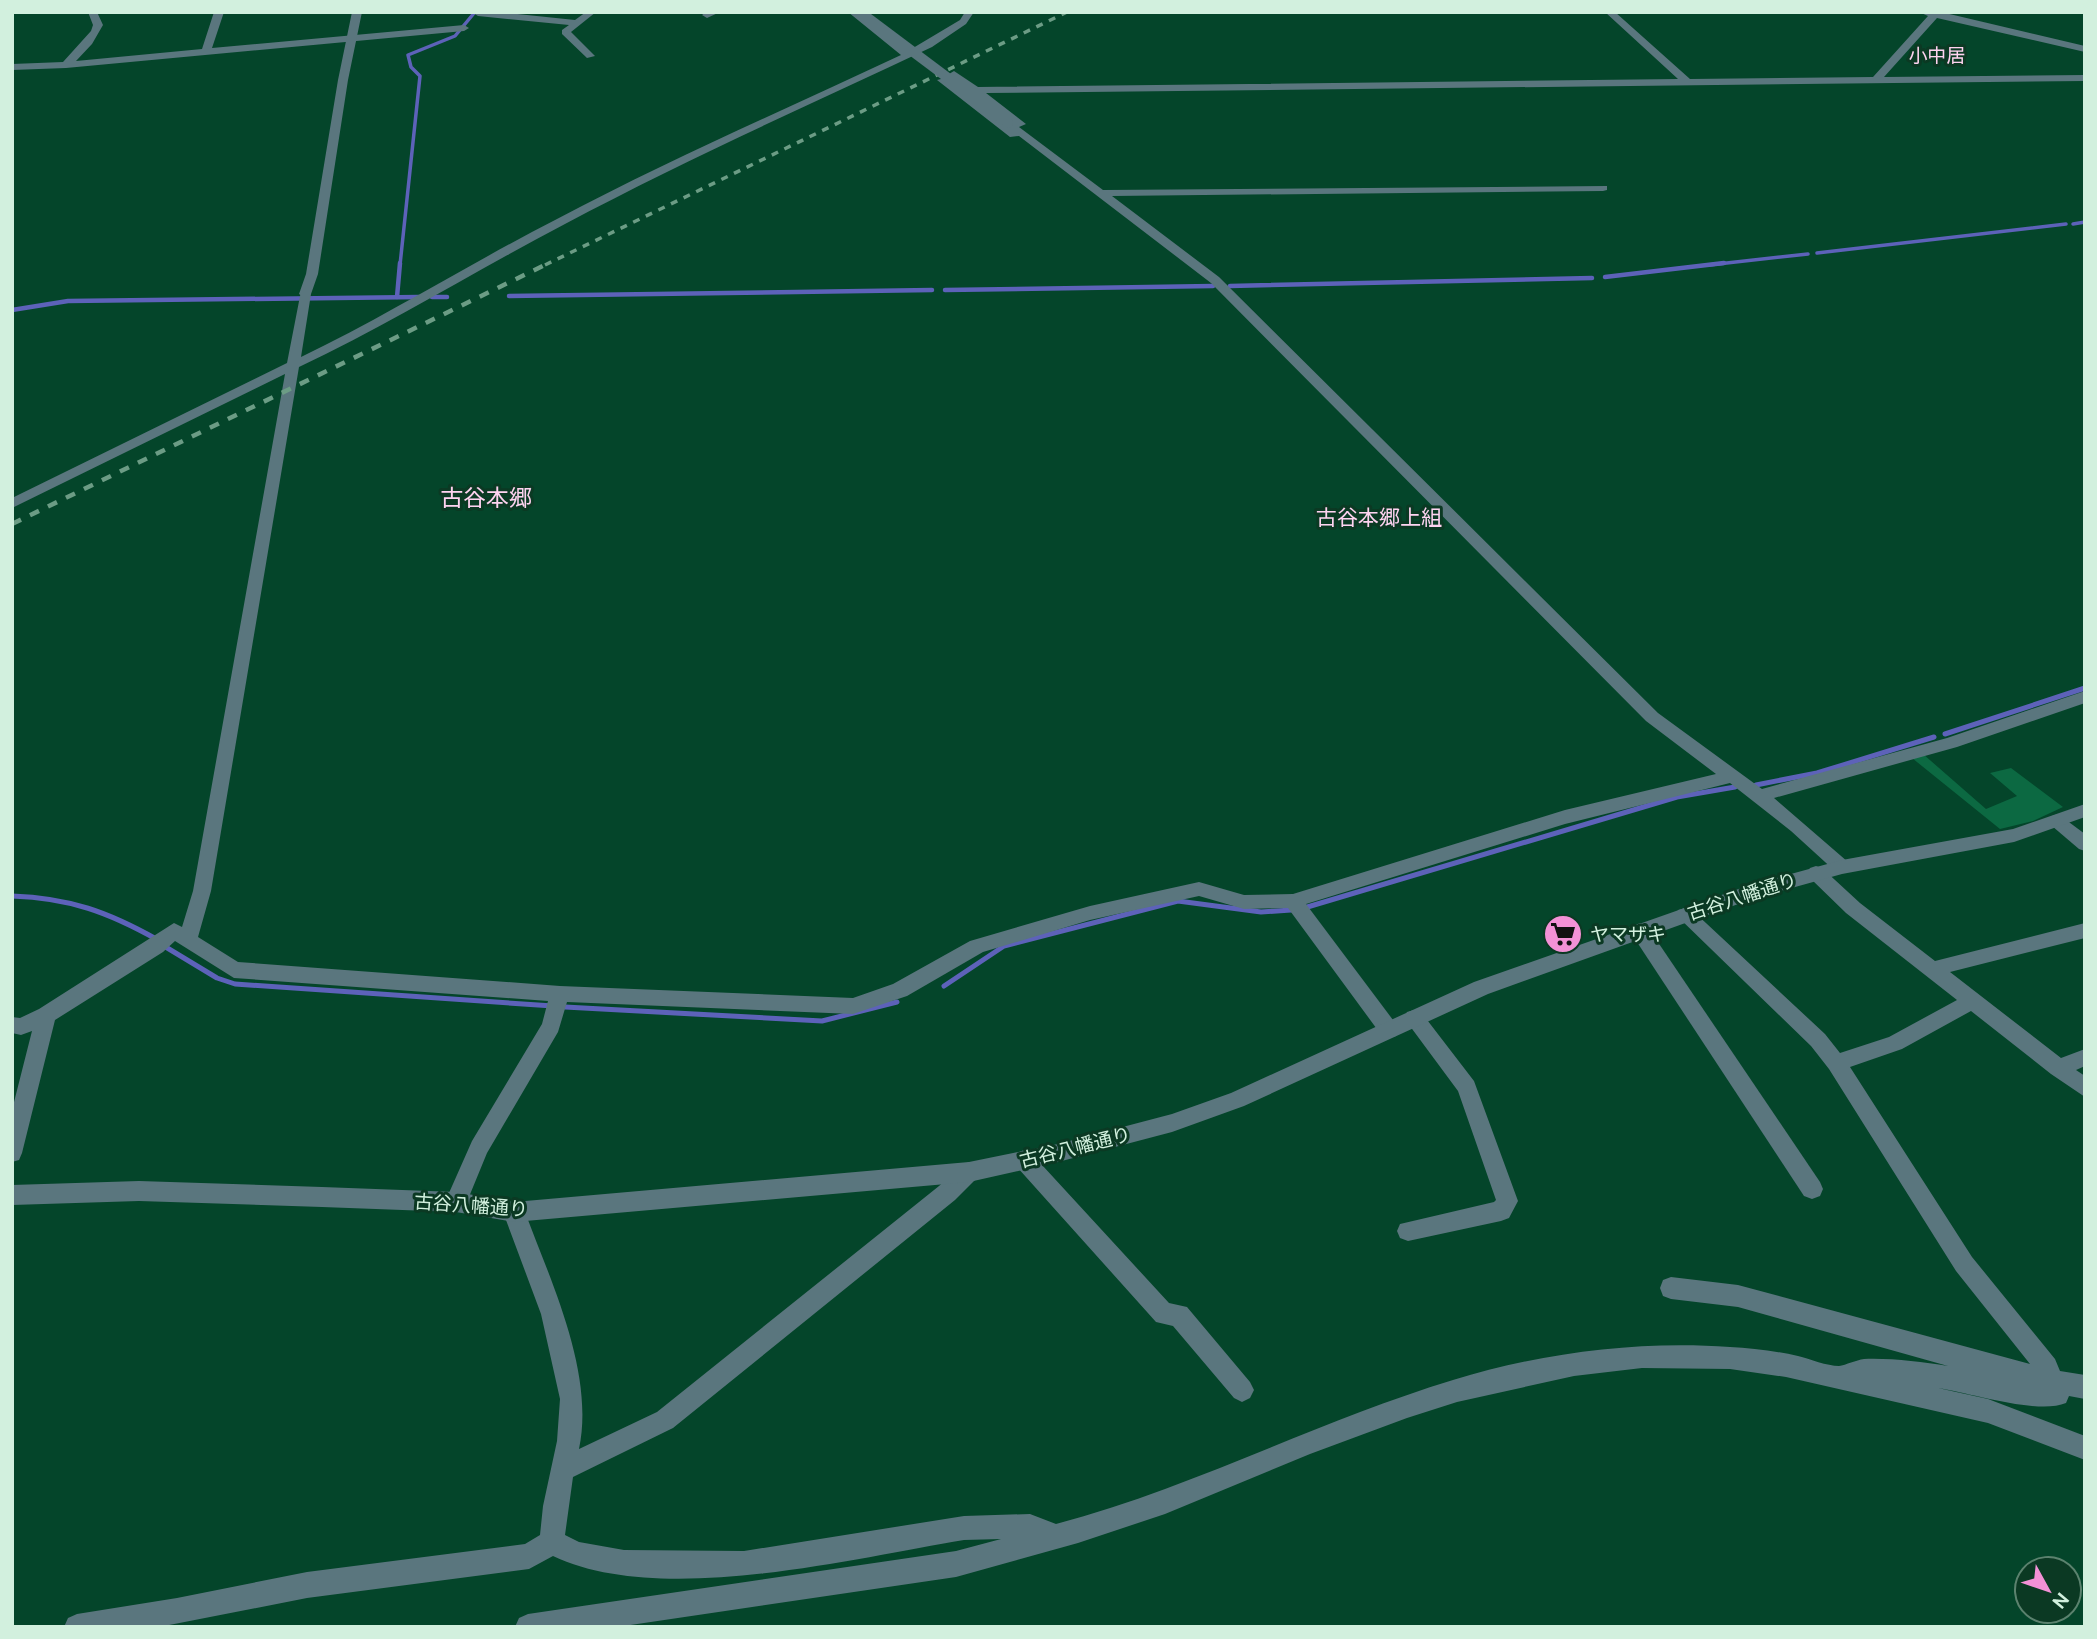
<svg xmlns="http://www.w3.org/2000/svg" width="2097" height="1639" viewBox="0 0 2097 1639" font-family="Ubuntu,'Noto Sans JP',sans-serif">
<rect width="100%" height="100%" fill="#04452a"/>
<!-- green -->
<polygon fill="#0c6942" points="1923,754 1986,809 2017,796 1990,773 2011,768 2063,807 2033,821 2000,829 1912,758"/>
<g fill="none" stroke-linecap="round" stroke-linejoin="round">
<!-- stream-far2 -->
<g stroke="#5d62b9" stroke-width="3.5">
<polyline points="2073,224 2085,222"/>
<polyline points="1817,253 2066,224"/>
<polyline points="400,265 420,76 411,67 408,55 455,36 475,12"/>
<polyline points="1709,265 1808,254"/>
</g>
<!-- stream-far1 -->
<g stroke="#5d62b9" stroke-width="4.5">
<polyline points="1605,277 1724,263"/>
<polyline points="1230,286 1592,278"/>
<polyline points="945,290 1213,286"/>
<polyline points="509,296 932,290"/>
<polyline points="397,297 400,263"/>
<polyline points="432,297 447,297"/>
<polyline points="12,310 68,301 419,297"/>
</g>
<!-- stream -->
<g stroke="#5d62b9" stroke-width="5">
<polyline points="1945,734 2085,688"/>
<polyline points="1756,785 1817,773 1934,737"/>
<path d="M12,896C70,898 108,912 158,940"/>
<polyline points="1304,908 1677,797 1735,787"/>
<polyline points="164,946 217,978 235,984 553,1006"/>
<polyline points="944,986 1004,946 1178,901 1261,912 1291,910"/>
<polyline points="565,1007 822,1021 897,1002"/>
</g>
<!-- minor -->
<g fill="#5a767e" fill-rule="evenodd">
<polygon points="88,12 97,12 103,25 92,44 76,61 202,49 214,12 224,12 212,48 464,25 469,28 464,31 66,68 12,70 12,64 63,62 91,31 93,25"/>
<polygon points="498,12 575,20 586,12 596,12 571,32 595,56 587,58 562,34 562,30 569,25 478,16 473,13"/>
<polygon points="706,12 720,12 707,18 702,15"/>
<path d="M848,12H858L908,51L960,20L965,12H974L966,24L932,47C809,105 685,160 565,224C475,271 390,324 299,367L211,891L198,937L238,962L560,986L853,998L893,984L970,941L1090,906L1199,882L1244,895L1293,894L1565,810L1716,774L1646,721L1211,283L1019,136L1010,137L937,80L945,78L1004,122L1009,120L951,76L949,74L954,71L978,87L1678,79L1605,12H1615L1690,79L1873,77L1928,16L1919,12H1941L2085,46V52L1937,18L1884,77L2085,75V81L986,93L1026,124L1019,127L1103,190L1607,186V190L1603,191L1112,196L1219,277L1658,713L1762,789L1947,738L2085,691V703L1957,747L1774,798L1848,862L1851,867L1848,872H1836L1791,831L1730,783L1565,824L1306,904L1396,1024L1399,1030L1396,1036L1389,1038L1382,1036L1288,908L1244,909L1199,896L1090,920L983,952L907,996L853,1014L567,1002L558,1032L487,1153L464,1209L456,1212L448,1209L445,1202L472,1141L542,1024L548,1001L234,978L175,941L163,952L55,1020L22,1153L19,1160L12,1162V1110L32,1031L21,1035L12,1033V1017L20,1018L39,1009L174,923L182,927L193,891L285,374L12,508V498L287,363L301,291L311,294L301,357C388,315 471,263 557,219C669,160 786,109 901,55Z"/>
<polygon points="2058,814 2085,834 2085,851 2079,849 2052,826 2049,821 2052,816"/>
<path d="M1816,866L1822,868L1860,903L1935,961L2085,923V938L1950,972L2061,1058L2085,1049V1066L2076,1070L2085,1076V1097L2051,1074L1971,1011L1902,1049L1850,1067L1972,1257L2055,1359L2060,1371L2085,1375V1399L2069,1396L2066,1403C2038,1415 1971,1393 1938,1388L1988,1399L2085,1436V1460L1988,1423L1786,1377L1730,1369L1642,1368L1574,1376L1457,1402L1407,1418L1310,1454L1165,1514L1078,1543L956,1577L617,1627H515L519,1618L528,1614L956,1551L1001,1539L964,1540C849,1559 660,1607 553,1556L529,1569L307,1598L159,1627H64L68,1618L77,1614L177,1598L307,1572L525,1544L540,1535L543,1506L557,1441L560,1399L541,1314L503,1212L506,1205L514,1202L522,1205L525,1212C551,1282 595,1373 579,1449L657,1412L939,1186L962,1165L969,1162L976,1165L980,1172L976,1179L955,1200L673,1428L573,1477L565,1535L579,1542L624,1550L744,1551L964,1516L1030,1514L1056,1524C1192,1488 1318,1421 1453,1380C1540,1353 1640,1340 1730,1347C1752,1348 1776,1351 1798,1356C1810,1359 1827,1366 1839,1366C1846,1365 1856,1360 1864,1359C1892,1358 1921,1362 1948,1366L1738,1307L1671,1299L1663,1296L1660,1288L1663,1280L1671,1277L1738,1285L2030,1364L1956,1271L1829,1069L1811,1046L1676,915L1678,910L1685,908L1692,910L1825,1034L1840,1053L1889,1037L1957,1000L1846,913L1810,878L1807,873L1810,868Z"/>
<polygon points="1640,923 1647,926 1820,1182 1823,1189 1820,1196 1812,1199 1804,1196 1633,936 1631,931 1633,926"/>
<polygon points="1414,1010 1421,1012 1474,1081 1518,1201 1509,1218 1501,1221 1408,1241 1400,1238 1397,1231 1400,1224 1494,1202 1496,1200 1458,1091 1404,1018 1407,1012"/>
<polygon points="1024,1150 1031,1153 1169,1303 1187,1307 1250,1382 1254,1390 1250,1398 1242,1402 1234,1398 1173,1326 1156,1322 1017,1167 1013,1160 1017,1153"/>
</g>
<!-- tertiary -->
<g fill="#5a767e" fill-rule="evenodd">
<polygon points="352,12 362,12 348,80 318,274 311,294 305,298 299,294 306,274 338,80"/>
<polygon points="2085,804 2085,817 2014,842 1842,874 1755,898 1488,994 1244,1106 1172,1132 1058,1162 969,1182 514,1222 456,1212 322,1207 139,1201 12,1205 12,1185 139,1181 322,1187 456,1192 514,1202 969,1162 1058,1144 1172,1114 1231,1093 1474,982 1747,886 1842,860 2013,829"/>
</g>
<!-- rail-far1 -->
<polyline stroke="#6c9c85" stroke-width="3.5" stroke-dasharray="7 7" stroke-linecap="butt" points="545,265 1067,12"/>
<!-- rail -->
<polyline stroke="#6c9c85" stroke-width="4.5" stroke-dasharray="10 10" stroke-linecap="butt" points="12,524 549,263"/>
<!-- minor-bridge -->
<polyline stroke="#5a767e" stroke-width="10" points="860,12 1008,123"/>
</g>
<!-- icons -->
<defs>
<symbol id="supermarket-disc" viewBox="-11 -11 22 22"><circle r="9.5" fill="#f391d6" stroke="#0b3923"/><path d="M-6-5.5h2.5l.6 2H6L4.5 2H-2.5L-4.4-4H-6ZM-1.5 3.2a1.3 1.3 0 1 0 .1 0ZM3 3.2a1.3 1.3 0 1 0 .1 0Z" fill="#111"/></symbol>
</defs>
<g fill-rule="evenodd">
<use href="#supermarket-disc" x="1541" y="912" width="44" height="44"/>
</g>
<g text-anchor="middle" stroke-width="6" stroke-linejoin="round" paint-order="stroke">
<!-- far-quarter labels -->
<g font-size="19" fill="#fed3f0" stroke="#0b3923">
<text x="1937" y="62">小中居</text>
</g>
<!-- street labels -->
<g font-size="19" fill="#d2f0de" stroke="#0b3923">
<text transform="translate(1742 896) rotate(-18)" y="7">古谷八幡通り</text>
<text transform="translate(1075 1147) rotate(-14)" y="7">古谷八幡通り</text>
<text transform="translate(471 1205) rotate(4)" y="7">古谷八幡通り</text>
</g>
<!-- poi labels -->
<g font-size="19" fill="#d2f0de" stroke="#0b3923" text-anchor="start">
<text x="1590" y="941">ヤマザキ</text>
</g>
<!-- neighbourhood labels -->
<g font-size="21" fill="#fed3f0" stroke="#0b3923">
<text x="1379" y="525">古谷本郷上組</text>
</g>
<!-- quarter labels -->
<g font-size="23" fill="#fed3f0" stroke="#0b3923">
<text x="486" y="506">古谷本郷</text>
</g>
</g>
<!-- border -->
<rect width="2097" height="1639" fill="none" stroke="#d2f0de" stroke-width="28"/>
<!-- north arrow -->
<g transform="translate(2048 1590) rotate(130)"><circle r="33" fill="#0b3923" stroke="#5b826e" stroke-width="2"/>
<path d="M0-5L12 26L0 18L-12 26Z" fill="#f391d6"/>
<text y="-10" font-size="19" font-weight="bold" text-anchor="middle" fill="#d2f0de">N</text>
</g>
</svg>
